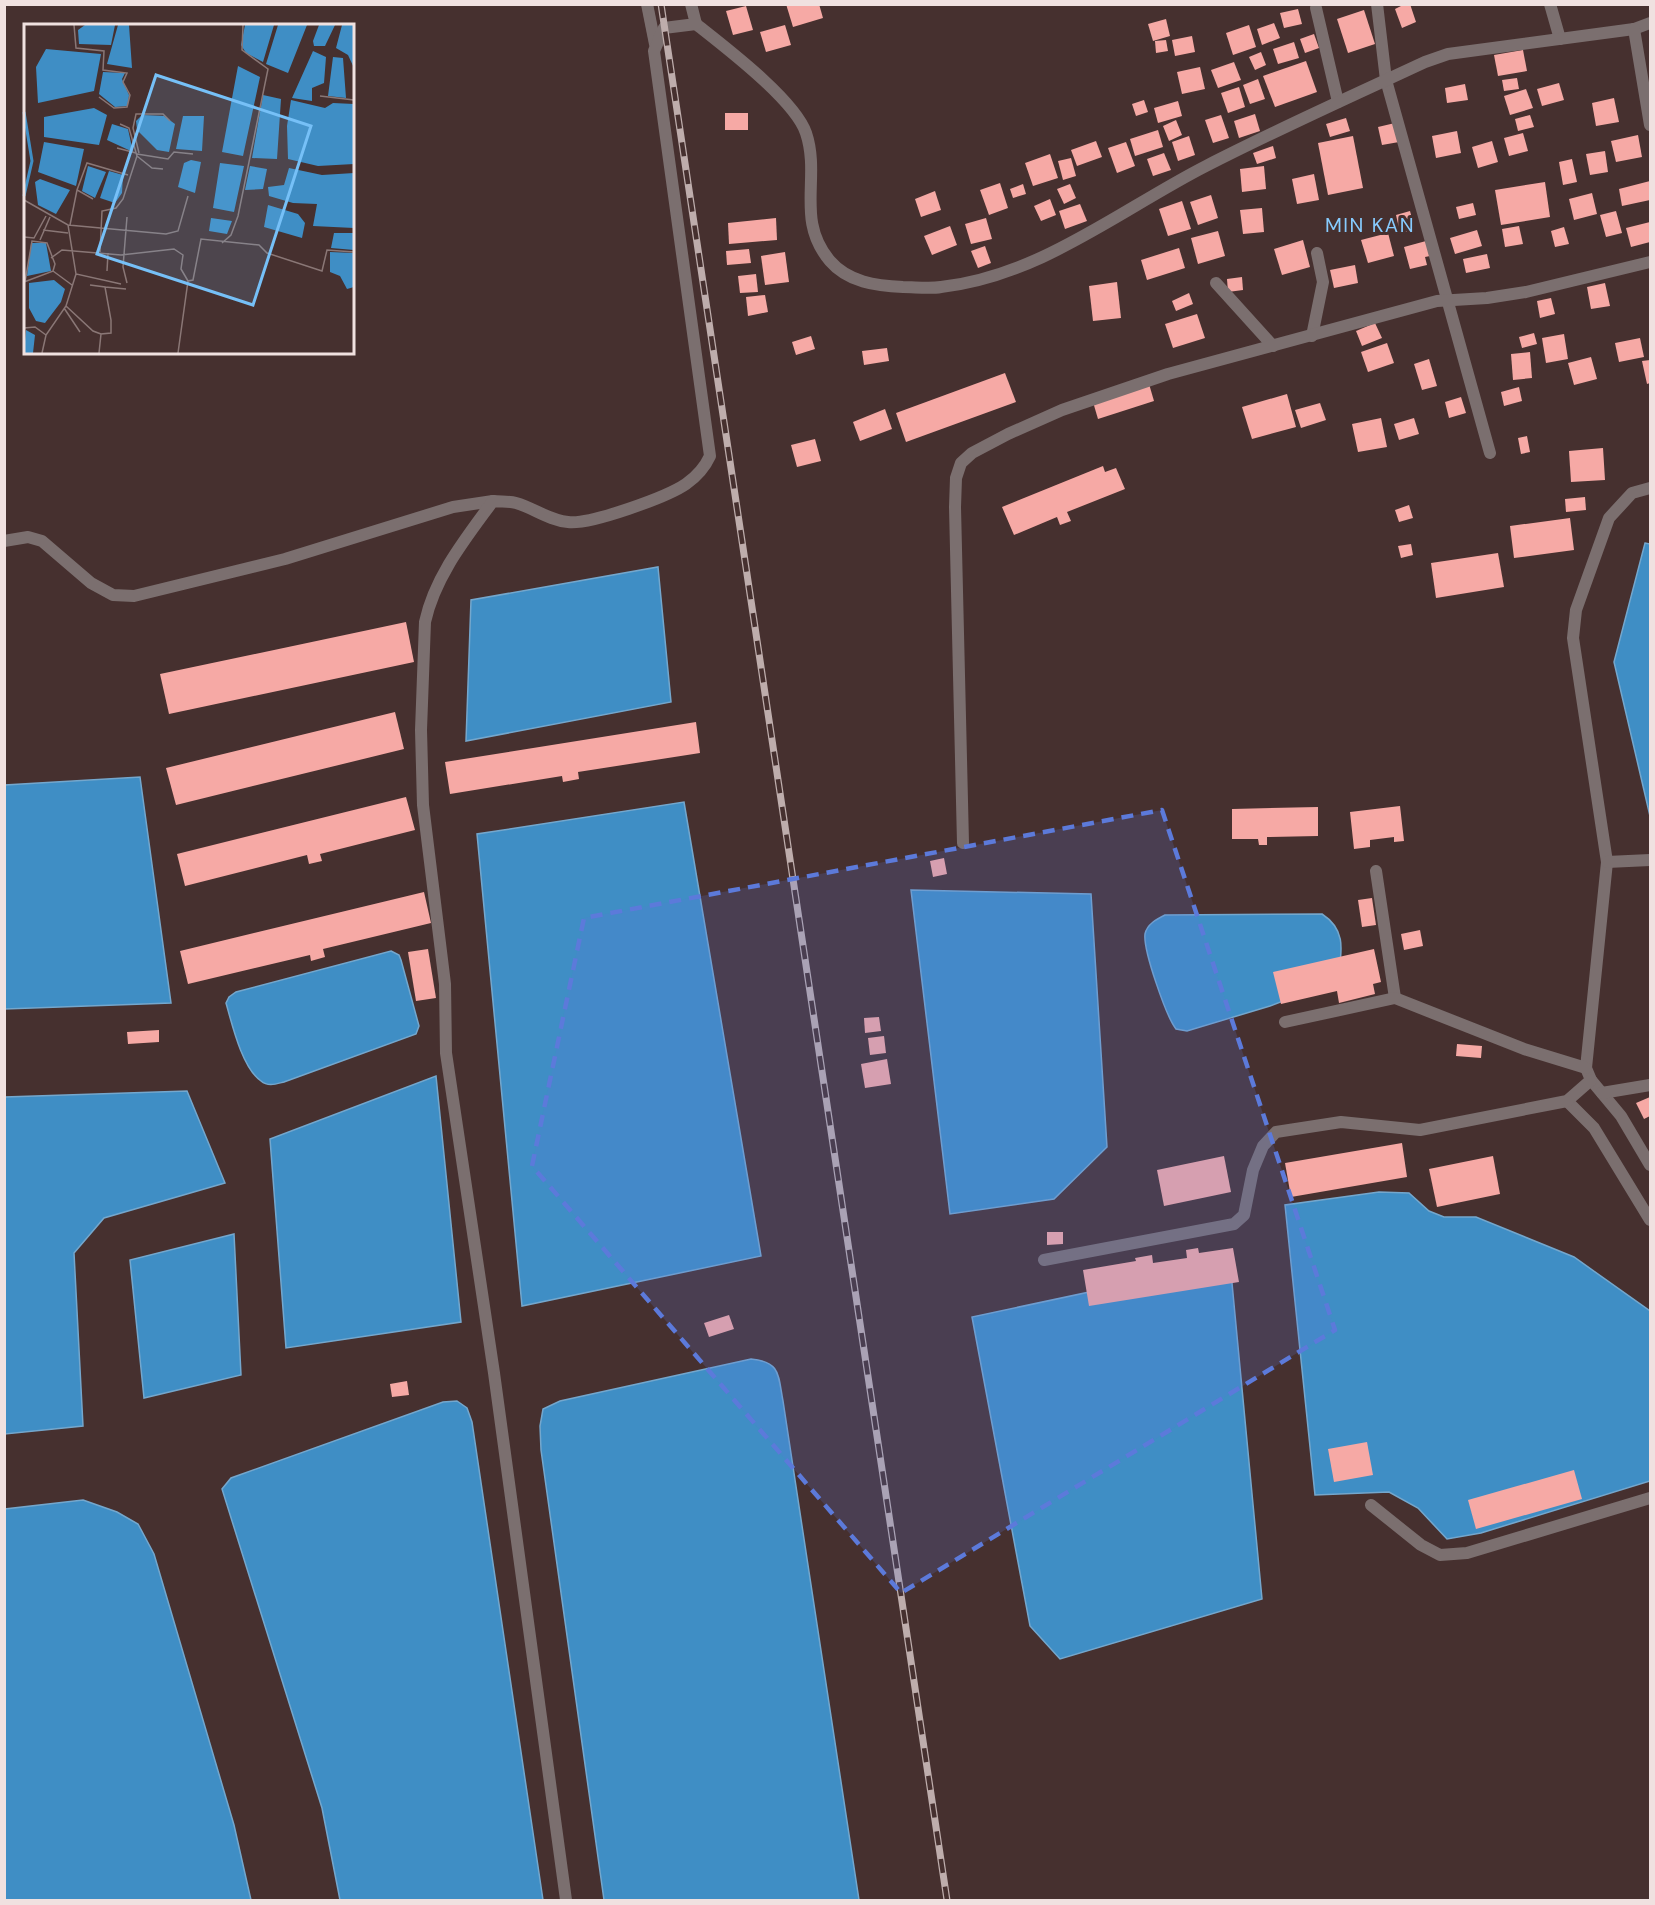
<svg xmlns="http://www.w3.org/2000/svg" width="1655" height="1905" viewBox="0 0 1655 1905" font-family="'DM Sans',sans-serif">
<rect width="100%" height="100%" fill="#46302f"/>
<!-- water -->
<g fill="#3f8ec5" stroke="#74a7cd" stroke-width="1.5">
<polygon points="1645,543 1650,544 1650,816 1614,662"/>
<polygon points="658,567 671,702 466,741 471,600"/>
<polygon points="140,777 171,1003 5,1009 5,785"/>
<polygon points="684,802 761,1256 522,1306 477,834"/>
<polygon points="911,890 1091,894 1107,1147 1054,1199 950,1214"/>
<path d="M1322,914C1348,931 1341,953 1338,980L1270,1006L1187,1031L1176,1029C1166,1016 1143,950 1145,934C1147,924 1157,919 1165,915Z"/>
<path d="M391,951L399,955L401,960L419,1026L416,1034L284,1082C276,1084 268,1087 261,1081C242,1068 232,1024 226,1003L229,997L236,992Z"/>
<polygon points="436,1076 461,1322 286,1348 270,1139"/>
<polygon points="187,1091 225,1183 104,1218 74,1253 83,1426 5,1434 5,1097"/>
<polygon points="1379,1192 1409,1193 1429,1211 1444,1217 1476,1217 1574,1257 1650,1311 1650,1481 1481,1533 1447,1539 1418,1508 1389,1492 1315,1495 1285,1205"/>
<polygon points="234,1234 241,1375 144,1398 130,1260"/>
<polygon points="1230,1262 1262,1599 1060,1659 1030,1626 972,1317"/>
<path d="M751,1359C781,1362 778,1375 783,1401L859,1900H604L541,1450L540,1426L543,1409L560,1401Z"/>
<polygon points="457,1401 467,1408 472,1422 543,1900 340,1900 322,1808 222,1489 231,1478 443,1402"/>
<polygon points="83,1500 117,1512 138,1524 154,1554 234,1825 251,1900 5,1900 5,1509"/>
</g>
<!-- building -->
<g fill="#f6a9a5">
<polygon points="786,4 819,4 823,18 793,27"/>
<polygon points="1405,4 1410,4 1416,22 1402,28 1395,9"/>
<polygon points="746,6 753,30 733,35 726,11"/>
<polygon points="1298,9 1302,24 1284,28 1280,13"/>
<polygon points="1364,10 1375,44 1348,53 1337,19"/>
<polygon points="1166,19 1170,36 1153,41 1148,24"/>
<polygon points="1274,23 1280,38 1262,45 1257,29"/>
<polygon points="785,25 791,45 766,52 760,32"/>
<polygon points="1249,25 1256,47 1233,55 1226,33"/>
<polygon points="1314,34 1319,48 1305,53 1300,39"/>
<polygon points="1192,36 1195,52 1175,56 1172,40"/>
<polygon points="1166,40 1168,51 1156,53 1155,41"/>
<polygon points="1294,42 1299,58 1278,64 1273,49"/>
<polygon points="1523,50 1527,71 1498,76 1494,55"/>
<polygon points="1261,52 1266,65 1255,70 1249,57"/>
<polygon points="1306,61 1317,92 1275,107 1263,76"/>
<polygon points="1234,62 1241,80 1218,88 1211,70"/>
<polygon points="1200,67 1205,89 1182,94 1177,72"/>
<polygon points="1517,78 1519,89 1504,91 1502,80"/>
<polygon points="1258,79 1265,99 1250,104 1243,85"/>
<polygon points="1559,83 1564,100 1542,106 1537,89"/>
<polygon points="1465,84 1468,100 1447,103 1445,88"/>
<polygon points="1239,87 1245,107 1228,113 1221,93"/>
<polygon points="1526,89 1533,108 1510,115 1504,96"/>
<polygon points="1614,98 1619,122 1596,126 1592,103"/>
<polygon points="1144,100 1148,112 1136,116 1132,104"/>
<polygon points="1178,101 1182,116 1158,123 1154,108"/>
<rect x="725" y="113" width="23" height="17"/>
<polygon points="1255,114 1260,131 1239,138 1234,121"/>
<polygon points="1221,115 1229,138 1213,143 1205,120"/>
<polygon points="1530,115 1534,127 1518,131 1515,119"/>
<polygon points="1346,118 1350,131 1330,137 1326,124"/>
<polygon points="1176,120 1182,135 1169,141 1163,126"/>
<polygon points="1395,123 1399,142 1382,145 1378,127"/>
<polygon points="1158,130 1163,147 1135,156 1130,139"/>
<polygon points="1457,131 1461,153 1436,158 1432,136"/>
<polygon points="1523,133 1528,151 1509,156 1504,138"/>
<polygon points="1638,135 1642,157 1616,162 1611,141"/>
<polygon points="1189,136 1195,155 1178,161 1172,142"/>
<polygon points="1353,136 1363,188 1328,195 1318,143"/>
<polygon points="1096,141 1102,157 1077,166 1071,150"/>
<polygon points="1492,141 1498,162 1478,168 1472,147"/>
<polygon points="1126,142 1135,166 1117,173 1108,148"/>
<polygon points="1273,146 1276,158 1257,164 1253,153"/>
<polygon points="1605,151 1608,172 1590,175 1586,154"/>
<polygon points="1164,153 1171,170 1153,176 1147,159"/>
<polygon points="1050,154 1058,178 1033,186 1025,163"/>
<polygon points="1071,158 1076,176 1063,180 1058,161"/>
<polygon points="1572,159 1577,182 1563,185 1559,162"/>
<polygon points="1264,166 1266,189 1242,192 1240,169"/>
<polygon points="1314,174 1319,200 1297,204 1292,179"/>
<polygon points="1650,181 1650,200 1622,206 1619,189"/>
<polygon points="1545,182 1550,217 1501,225 1495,190"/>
<polygon points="1000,183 1008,208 989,215 980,190"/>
<polygon points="1023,184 1026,194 1013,198 1010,189"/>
<polygon points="1070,184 1076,198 1064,204 1057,189"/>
<polygon points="935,191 941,210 921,217 915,199"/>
<polygon points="1592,193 1597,214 1574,220 1569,199"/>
<polygon points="1211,195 1218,218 1198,225 1190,202"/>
<polygon points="1050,199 1056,215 1041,221 1034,206"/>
<polygon points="1182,201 1191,229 1168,236 1159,209"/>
<polygon points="1473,203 1476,215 1459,219 1456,207"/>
<polygon points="1080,204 1087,221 1065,229 1059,211"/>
<polygon points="1262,208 1264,232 1243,234 1240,210"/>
<polygon points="1410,211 1415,230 1400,233 1396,215"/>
<polygon points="1616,211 1622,233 1606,237 1600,215"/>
<polygon points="776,218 777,240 729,244 728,223"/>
<polygon points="986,218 992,239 971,244 965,224"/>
<polygon points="1650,222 1650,242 1631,247 1626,228"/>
<polygon points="950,226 957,245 932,255 924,236"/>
<polygon points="1519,226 1523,244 1505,247 1502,229"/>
<polygon points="1564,227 1569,244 1555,247 1551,231"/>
<polygon points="1477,230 1482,246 1455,254 1450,238"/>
<polygon points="1218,231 1225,256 1198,264 1191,238"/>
<polygon points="1388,233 1394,256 1368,263 1361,240"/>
<polygon points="1303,240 1310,267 1282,275 1274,249"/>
<polygon points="1426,241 1430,256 1425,257 1427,265 1410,269 1404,247"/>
<polygon points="985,246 991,263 978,268 971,251"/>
<polygon points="1179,248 1185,268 1147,280 1141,260"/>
<polygon points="749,249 751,263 727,265 726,251"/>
<polygon points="785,252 789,282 765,285 761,256"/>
<polygon points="1487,254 1490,268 1466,273 1463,259"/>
<polygon points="1355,265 1358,283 1334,288 1330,270"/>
<polygon points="756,274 758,292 740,293 738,276"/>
<polygon points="1242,277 1243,290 1228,292 1227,279"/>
<polygon points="1117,282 1121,318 1093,321 1089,286"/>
<polygon points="1605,283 1610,306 1591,309 1587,287"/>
<polygon points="1189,293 1193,304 1176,311 1172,301"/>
<polygon points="765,295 768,312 748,316 746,297"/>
<polygon points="1551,298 1555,314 1540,318 1537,301"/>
<polygon points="1197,314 1205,338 1173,348 1165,324"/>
<polygon points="1375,323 1382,338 1362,346 1356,331"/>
<polygon points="1534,333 1537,344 1522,348 1519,337"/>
<polygon points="1564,334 1568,359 1546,363 1542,338"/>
<polygon points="811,336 815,349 796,355 792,342"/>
<polygon points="1640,338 1644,357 1619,362 1615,343"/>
<polygon points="1387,343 1394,363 1368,372 1361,352"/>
<polygon points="887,348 889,361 864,365 862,351"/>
<polygon points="1530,352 1532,378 1513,380 1511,354"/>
<polygon points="1591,357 1597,379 1574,385 1568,363"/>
<polygon points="1429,359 1437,386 1422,390 1414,364"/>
<polygon points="1650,360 1650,383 1647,384 1642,361"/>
<polygon points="1005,373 1016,402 906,442 896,413"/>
<polygon points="1149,384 1154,401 1098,419 1093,402"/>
<polygon points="1519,387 1522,401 1504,406 1501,392"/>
<polygon points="1287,394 1296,427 1252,439 1242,407"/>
<polygon points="1461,397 1466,413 1449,418 1445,402"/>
<polygon points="1320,403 1326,420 1301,428 1295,410"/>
<polygon points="885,409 892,429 860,441 853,422"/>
<polygon points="1381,418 1387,447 1358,452 1352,424"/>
<polygon points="1414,418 1419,434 1399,440 1394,424"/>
<polygon points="1527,436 1530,452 1521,454 1518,438"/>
<polygon points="815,439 821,461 797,467 791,445"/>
<polygon points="1603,448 1605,480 1571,482 1569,451"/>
<polygon points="1103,466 1105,472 1116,468 1125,489 1067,512 1071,521 1060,525 1057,517 1014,535 1002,507"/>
<polygon points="1585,497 1586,510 1566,512 1565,499"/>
<polygon points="1409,505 1413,518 1399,522 1395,510"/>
<polygon points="1570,518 1574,550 1514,558 1510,526"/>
<polygon points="1411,544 1413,555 1401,558 1398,546"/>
<polygon points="1498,553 1504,587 1436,598 1431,563"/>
<polygon points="406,622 414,662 169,714 160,674"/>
<polygon points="395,712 404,749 176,805 166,768"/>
<polygon points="696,722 700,753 578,772 579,779 563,782 562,776 450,794 445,762"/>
<polygon points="406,797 415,830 320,854 322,861 309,864 307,855 185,886 177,854"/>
<polygon points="1400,806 1404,841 1394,842 1394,837 1370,840 1370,847 1354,849 1350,812"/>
<polygon points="1318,807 1318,836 1267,837 1267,845 1259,845 1258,839 1232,839 1232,809"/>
<polygon points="944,858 947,874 933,877 930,861"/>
<polygon points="424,892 431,923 323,949 325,957 311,961 310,955 188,984 180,951"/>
<polygon points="1372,898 1376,925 1362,927 1358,900"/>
<polygon points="1420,930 1423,946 1404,950 1401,934"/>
<polygon points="428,949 436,998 416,1001 408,952"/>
<polygon points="1374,949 1381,982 1373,984 1375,994 1339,1003 1337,991 1281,1004 1273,972"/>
<polygon points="879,1017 881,1031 865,1033 864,1018"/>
<polygon points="159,1030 159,1042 128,1044 127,1032"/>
<polygon points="884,1036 886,1053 870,1055 868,1038"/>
<polygon points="1457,1044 1482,1046 1481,1058 1456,1056"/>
<polygon points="887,1059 891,1084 865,1088 861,1064"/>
<polygon points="1650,1097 1650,1116 1644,1119 1636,1103"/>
<polygon points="1402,1143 1407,1177 1291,1197 1285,1163"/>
<polygon points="1224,1156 1231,1192 1164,1206 1157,1170"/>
<polygon points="1493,1156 1500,1194 1437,1207 1429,1169"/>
<polygon points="1047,1232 1063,1232 1063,1244 1047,1245"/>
<polygon points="1198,1248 1199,1253 1233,1248 1239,1282 1089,1306 1083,1270 1136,1261 1135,1258 1152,1255 1153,1263 1187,1258 1186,1250"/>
<polygon points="729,1315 734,1329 709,1337 704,1323"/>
<polygon points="407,1381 409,1395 392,1397 390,1384"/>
<polygon points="1367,1442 1373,1475 1334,1482 1328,1449"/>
<polygon points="1574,1470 1582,1499 1476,1529 1468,1500"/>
</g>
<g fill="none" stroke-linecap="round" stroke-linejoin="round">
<!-- service -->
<g stroke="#7b6f6f" stroke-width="12">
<polyline points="1316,8 1338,102"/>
<polyline points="4,541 28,537 42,541 91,583 113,595 134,596 285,559 453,507 493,501"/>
</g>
<!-- minor -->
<g stroke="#7b6f6f" stroke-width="12">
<polyline points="647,4 655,44"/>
<polyline points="1377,4 1386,80 1490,453"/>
<polyline points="1550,4 1560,39"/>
<path d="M696,24C725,47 795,100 806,133C821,178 795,220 830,261C848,282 876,286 903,287C915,287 929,289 941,287C1040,276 1120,210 1206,166C1278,129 1352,96 1425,62L1448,54L1634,29L1650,23"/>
<polyline points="1634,29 1650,125"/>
<polyline points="1216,283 1273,346"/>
<polyline points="1312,336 1323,282 1317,253"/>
<polyline points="1650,488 1632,493 1609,518 1576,610 1573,638 1607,862 1586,1068 1591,1080 1621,1116 1650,1165"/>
<polyline points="963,843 955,507 956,478 961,463 972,453 1008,434 1062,410 1168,374 1437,301 1487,298 1526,292 1650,262"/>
<polyline points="1607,862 1650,860"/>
<polyline points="1376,871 1395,998"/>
<polyline points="1285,1022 1395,998 1524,1049 1586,1068"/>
<polyline points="1602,1093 1650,1085"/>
<polyline points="1567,1101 1594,1128 1650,1220"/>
<polyline points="1044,1260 1234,1224 1244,1215 1253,1170 1263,1146 1276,1132 1341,1122 1420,1130 1567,1101 1591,1080"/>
<polyline points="1371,1505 1421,1545 1440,1555 1467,1553 1650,1498"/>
<path d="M566,1900L494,1373L446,1053L445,984L423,805L421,730L425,622C435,576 466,538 493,501C500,502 509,501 516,503C534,508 548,520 568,522C590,525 667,497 686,484C696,477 705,467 710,456L654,51L664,28L696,24L691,4"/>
</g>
<defs>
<polyline id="rail" points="661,4 947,1900"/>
</defs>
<!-- rail casing -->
<use href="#rail" stroke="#beadac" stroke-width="7"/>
<!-- rail -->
<use href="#rail" stroke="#46302f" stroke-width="4.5" stroke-dasharray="14" stroke-linecap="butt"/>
</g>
<!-- marked area -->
<path fill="#5c7ada" fill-opacity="0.2" stroke="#5c7ada" stroke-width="4.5" stroke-dasharray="12 8" stroke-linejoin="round" d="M1162,810L1335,1330L901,1593L532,1166L584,918Z"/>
<g text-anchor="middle" stroke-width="6" stroke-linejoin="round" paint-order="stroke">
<!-- quarter labels -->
<g font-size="20" letter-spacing="1.5" fill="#87cbfe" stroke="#46302f">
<text x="1370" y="232">MIN KAN</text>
</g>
</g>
<!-- overview -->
<g transform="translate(24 24)">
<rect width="330" height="330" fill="#46302f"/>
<path d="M61,1H91L87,21L55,20L54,6ZM94,1H105L108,44L83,40ZM221,1H250L239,38L222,29L217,21ZM254,1H283L264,49L242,40ZM295,1H311L301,22H290L289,17ZM318,1H330V44L324,31L312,24ZM22,25L77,30L70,67L14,79L12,43ZM289,27L302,33L300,59L288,64V77L268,74ZM309,33L319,34L322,74L304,72ZM214,42L236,53L219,132L198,128ZM79,48L101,49L98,55L105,71L104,82L91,83L75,70ZM239,71L257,75L253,135L228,134ZM267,76L301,84L309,79L330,80V140L294,142L264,135L263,102ZM70,84L83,91L75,121L20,113V93ZM118,91L140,92L151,100L145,128L133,126L113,106L112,97ZM159,92H180L178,127L152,125ZM88,100L104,105L109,128L83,116ZM20,118L60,125L52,162L14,148ZM167,136L177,138L171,169L154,163L160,139ZM196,139L220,142L210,188L189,184ZM64,142L82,148L71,174L58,167ZM226,142L243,145L239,165L221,166ZM265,144L298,151L330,149V204L289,202L293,180L269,179L245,172L244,163L260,161ZM85,147L99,151L98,169L91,179L76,174ZM16,155L46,166L32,190L14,181L11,158ZM244,181L274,190L281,199L278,214L240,203ZM187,194L208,197L203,210L185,207ZM310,209H330V226L307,224ZM7,219H22L27,247L3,252ZM306,228L330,229V263L323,265L316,252L306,248ZM30,256L41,265L37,278L21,299L12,297L5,284V259ZM2,306L11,311L9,329H0Z" fill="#3f8ec5"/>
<path fill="none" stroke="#3f8ec5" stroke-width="3" d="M0,88L8,137L0,172"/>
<path fill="none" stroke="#8a7776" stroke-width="1.5" d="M50,1L52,24L80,27L79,46L103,49L99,58L106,71L103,83L90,84L75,73M296,72L330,76M0,106V150M93,124L112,129M115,129L109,104L112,90H139L146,97M113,130L144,135L150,128L169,130M113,132L128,144L139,145M69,175L53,166L63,139L104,151M0,176L44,201L142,210L154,207L164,172M103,193L99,243L103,259M44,201L52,250L97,260M46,201L53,166M19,206L44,209M0,213L10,214L22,192M16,216L26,193M198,219L207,211L214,192L244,45L218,26L219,1M76,228L78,187L92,184L99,175L113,132L105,104L96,100M27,234L38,226L97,231L150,225L159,231L157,245L164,257M83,247L84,229M0,258L29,247L48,261M1,258L8,217L23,219L31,240L29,247M66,261L81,263L87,296V309L77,310L75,329M81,263L102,265M42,282L69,307L77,310M40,284L56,308M0,304L11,303L22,311M18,329L22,311L42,282L52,250M154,329L164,257L169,256L177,215L235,221L243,229L298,247L303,226L330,228"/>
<path fill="#76c0f7" fill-opacity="0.15" stroke="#76c0f7" stroke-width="3" d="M132,51L287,102L229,281L73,230Z"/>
<rect width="330" height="330" fill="none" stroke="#f0e1e0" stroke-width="3"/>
</g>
<!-- border -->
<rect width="1655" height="1905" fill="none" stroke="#f0e1e0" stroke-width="12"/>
</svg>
